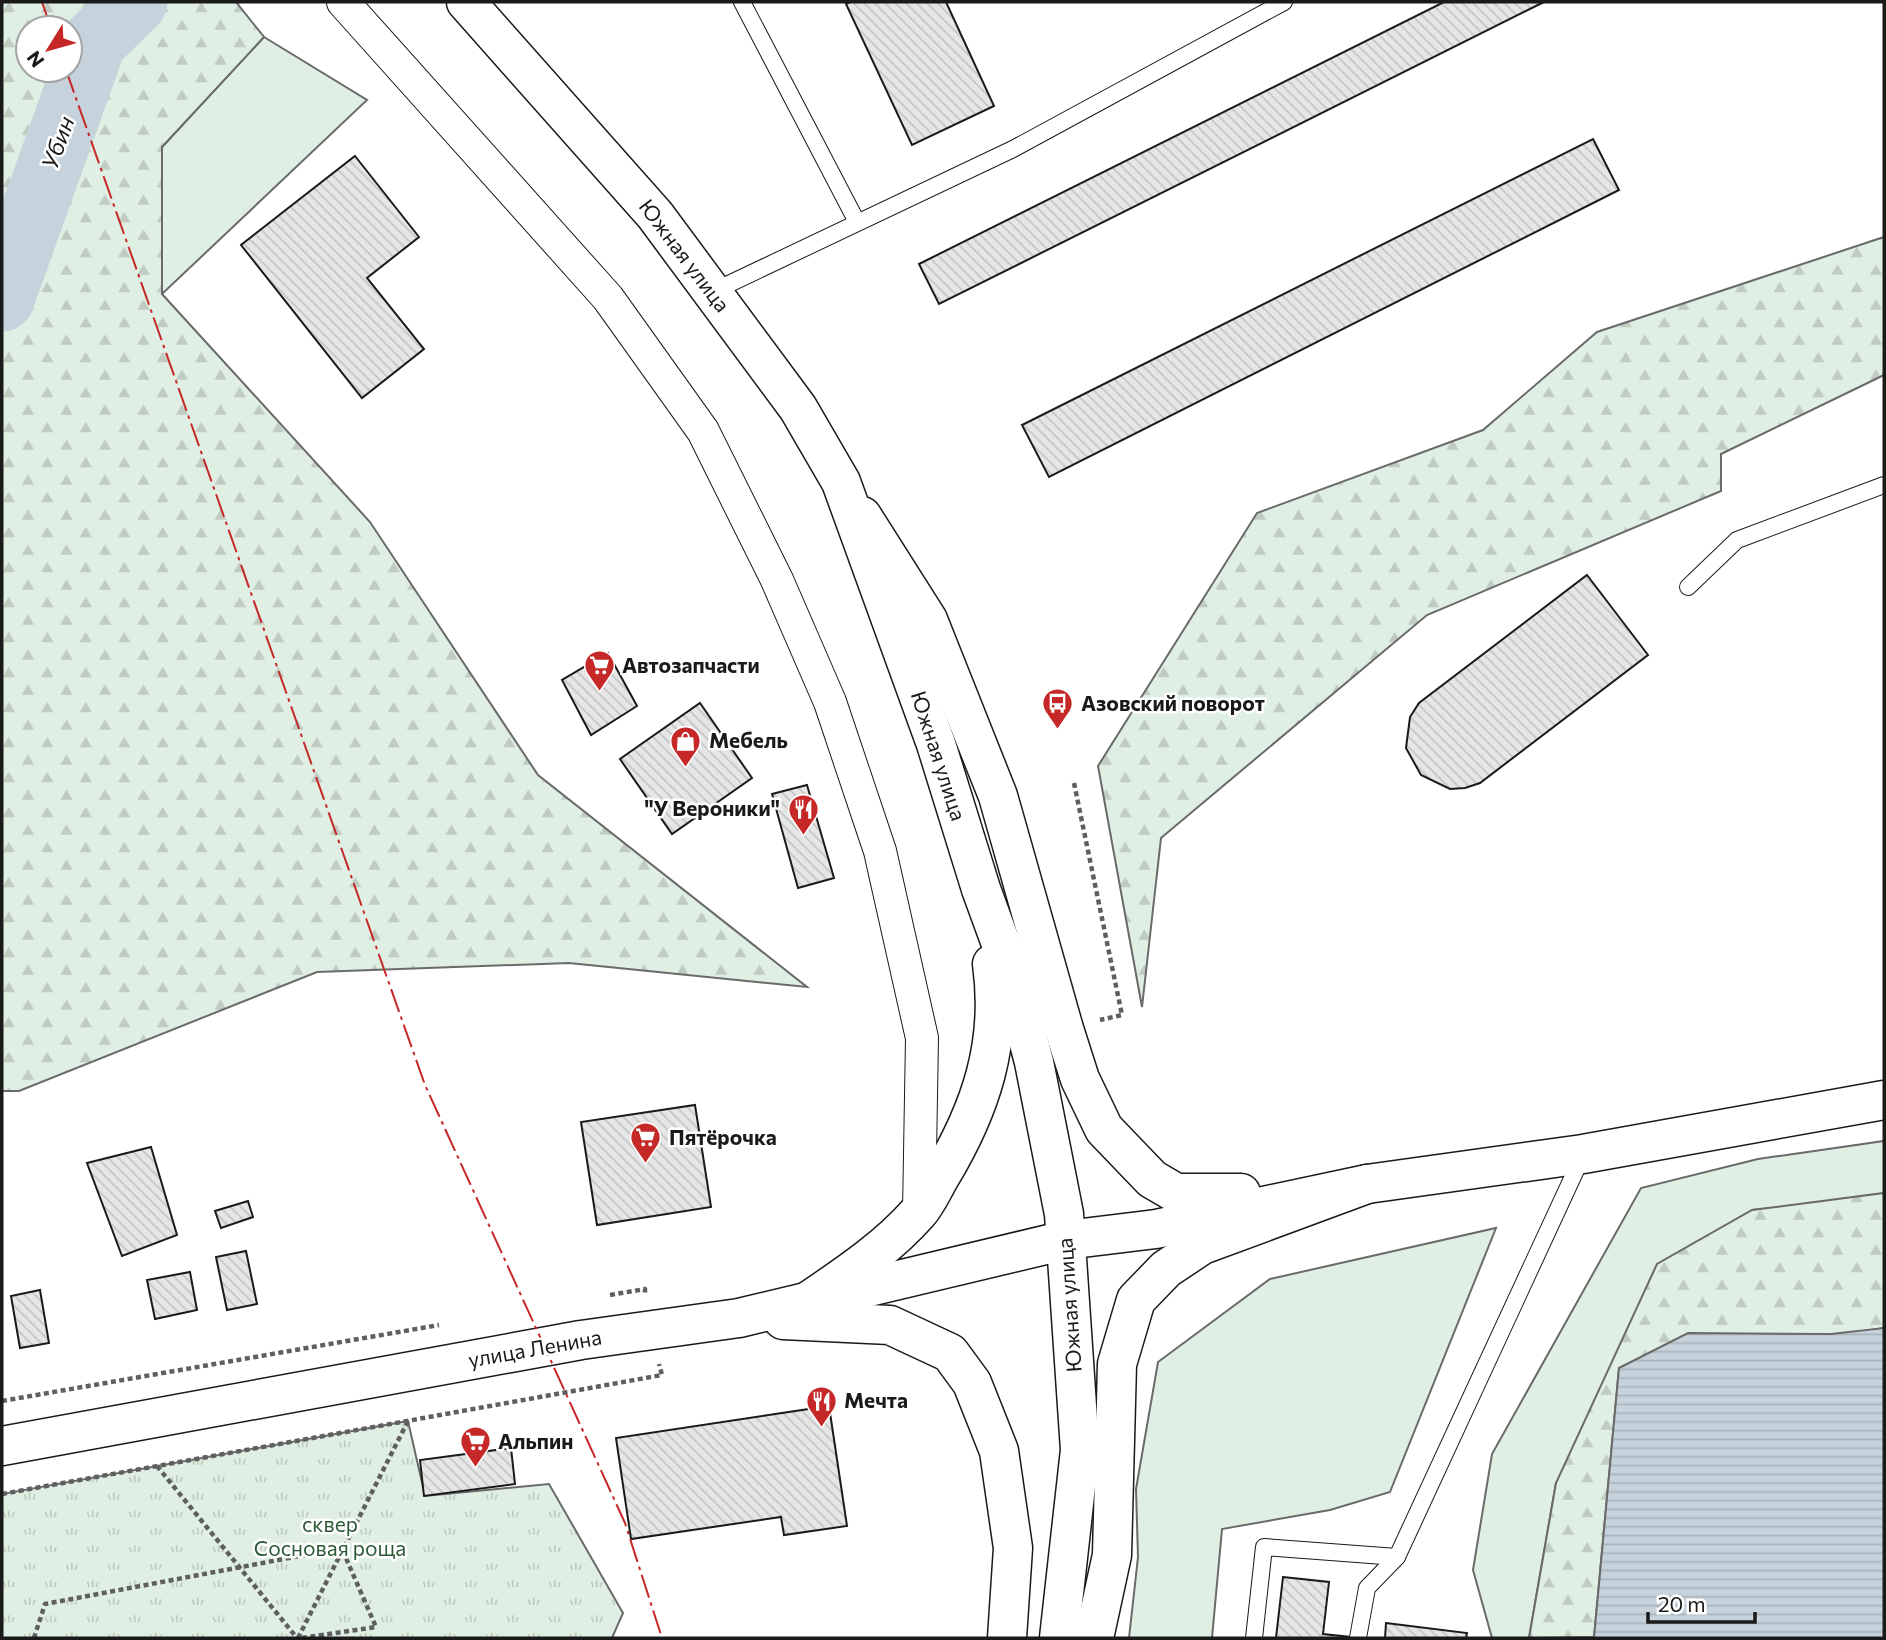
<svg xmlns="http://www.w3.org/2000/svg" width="1886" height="1640" viewBox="0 0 1886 1640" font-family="Commissioner,sans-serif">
<defs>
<pattern id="forest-firs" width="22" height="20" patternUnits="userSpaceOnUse" patternTransform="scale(1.75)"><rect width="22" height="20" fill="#e0efe3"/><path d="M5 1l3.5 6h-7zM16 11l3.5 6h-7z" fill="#c0ccc2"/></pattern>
<pattern id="park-tufts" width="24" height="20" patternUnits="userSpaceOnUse" patternTransform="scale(1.75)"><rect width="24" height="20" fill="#e0efe3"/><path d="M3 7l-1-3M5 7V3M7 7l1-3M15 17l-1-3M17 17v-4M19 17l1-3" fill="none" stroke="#c0ccc2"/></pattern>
<pattern id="water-rules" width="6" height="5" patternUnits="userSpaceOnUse" patternTransform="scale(1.75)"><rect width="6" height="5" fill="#c6d2dc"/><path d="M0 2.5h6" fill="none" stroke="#aab4bc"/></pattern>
<pattern id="building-back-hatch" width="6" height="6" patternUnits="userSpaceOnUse" patternTransform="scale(1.75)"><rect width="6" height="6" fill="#e6e6e6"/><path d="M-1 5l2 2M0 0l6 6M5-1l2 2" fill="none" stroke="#c5c5c5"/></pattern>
</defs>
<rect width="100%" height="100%" fill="#fff"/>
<!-- grass -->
<g fill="#e0efe3" stroke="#6a6a6a" stroke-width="2">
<polygon points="264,37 367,100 162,294 162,147"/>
<polygon points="1884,1141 1884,1197 1752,1210 1556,1483 1529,1638 1492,1638 1473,1570 1492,1454 1641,1188 1758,1159"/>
<polygon points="1496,1228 1390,1492 1330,1510 1222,1529 1212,1638 1129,1638 1138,1557 1136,1489 1158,1362 1270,1279"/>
</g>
<!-- forest -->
<g fill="url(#forest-firs)" stroke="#6a6a6a" stroke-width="2" fill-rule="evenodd">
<path d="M2,2H236L264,37L162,147V294L370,522L538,775L807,987L569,963L317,972L19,1091H2ZM28,28H70V70H28Z"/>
<polygon points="1884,237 1884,375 1721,454 1721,491 1427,615 1161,838 1142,1007 1098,766 1257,513 1483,430 1597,332"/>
<polygon points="1884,1193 1884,1328 1619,1368 1594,1637 1529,1638 1556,1483 1657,1264 1752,1210"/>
</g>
<!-- park -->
<polygon fill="url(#park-tufts)" stroke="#6a6a6a" stroke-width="2" points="408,1421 425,1496 549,1484 623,1613 612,1638 2,1638 2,1494"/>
<!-- water -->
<polygon fill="url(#water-rules)" stroke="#6a6a6a" stroke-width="2" points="1884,1328 1884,1638 1594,1638 1619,1368 1688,1333 1831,1334"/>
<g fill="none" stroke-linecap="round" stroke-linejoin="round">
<!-- river -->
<polyline stroke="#c6d2dc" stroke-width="65" points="2,299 94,42 135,2"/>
</g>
<!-- building -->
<g fill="url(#building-back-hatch)" stroke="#1a1a1a" stroke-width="2">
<polygon points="850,2 946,2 994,106 912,145 846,4"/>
<polygon points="1444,2 1544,2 939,304 919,264"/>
<polygon points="1593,139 1619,190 1049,477 1022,425"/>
<polygon points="355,156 419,237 367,278 424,349 362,398 241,245"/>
<polygon points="1587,575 1648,655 1480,783 1465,788 1450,789 1421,775 1406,748 1410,717 1419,703"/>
<polygon points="608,653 637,706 591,735 562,680"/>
<polygon points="700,703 752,778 672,834 620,759"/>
<polygon points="807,785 834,878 798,888 772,794"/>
<polygon points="695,1105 711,1207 597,1225 581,1122"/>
<polygon points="151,1147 177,1235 122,1256 87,1163"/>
<polygon points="248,1201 253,1217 221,1228 215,1211"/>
<polygon points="246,1251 257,1304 227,1310 216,1257"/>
<polygon points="190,1272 197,1310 155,1319 147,1280"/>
<polygon points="40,1290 49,1343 20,1348 11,1296"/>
<polygon points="829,1406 847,1526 784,1535 781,1517 631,1539 616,1438"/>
<polygon points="511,1448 515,1484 424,1496 420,1460"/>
<polygon points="1283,1577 1329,1582 1323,1634 1361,1638 1276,1638"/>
<polygon points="1386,1623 1467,1633 1466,1638 1385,1638"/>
</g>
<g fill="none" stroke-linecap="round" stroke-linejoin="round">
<defs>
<g id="service">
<polyline points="742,2 857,222"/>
<polyline points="712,292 1013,149 1284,2"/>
<polyline points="1688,587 1737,540 1884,485"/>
<polyline points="1254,1638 1264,1547 1397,1557"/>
<polyline points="1358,1638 1367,1588 1397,1557 1582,1157"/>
</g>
<polyline id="minor" points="343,2 608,298 703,431 777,580 830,702 880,851 922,1038 919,1212"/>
<g id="tertiary">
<polyline points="862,516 928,620 998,796 1064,1029 1080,1079 1104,1129 1152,1179 1176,1193 1241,1193"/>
<polyline points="783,1320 890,1325 950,1353 972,1383 999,1451 1013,1548 1007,1638"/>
<polyline points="2,1446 581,1340 739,1318 1066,1240 1156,1229 1367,1184 1583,1154 1884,1100"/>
</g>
<g id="trunk">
<polyline points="466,2 655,215 798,408 841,482 936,744 981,889 1008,963 1034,1062 1064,1214 1080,1450 1059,1638"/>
<path d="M810,1300C848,1274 887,1248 918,1213C927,1203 933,1189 940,1177C981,1109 1003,1043 992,964"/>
<polyline points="1094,1638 1112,1555 1117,1364 1136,1300 1166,1269 1202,1245 1367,1184"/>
</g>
</defs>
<!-- service casing -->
<use href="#service" stroke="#1a1a1a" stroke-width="18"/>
<!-- minor casing -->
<use href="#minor" stroke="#1a1a1a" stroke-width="34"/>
<!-- tertiary casing -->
<use href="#tertiary" stroke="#1a1a1a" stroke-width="41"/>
<!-- trunk casing -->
<use href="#trunk" stroke="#1a1a1a" stroke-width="41"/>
<!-- path -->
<g stroke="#5f5f5f" stroke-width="4.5" stroke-dasharray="5 3.5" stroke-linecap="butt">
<polyline points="1074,783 1122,1015 1100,1020"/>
<polyline points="610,1295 645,1289 645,1294"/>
<polyline points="2,1401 439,1325"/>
<polyline points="157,1466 297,1638"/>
<polyline points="2,1494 662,1375 659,1364"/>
<polyline points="34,1638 45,1604 342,1548"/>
<polyline points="298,1638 408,1421"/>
<polyline points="302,1638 376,1627 342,1549"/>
</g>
<!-- service -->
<use href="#service" stroke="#fff" stroke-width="16"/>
<!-- minor -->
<use href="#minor" stroke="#fff" stroke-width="32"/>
<!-- tertiary -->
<use href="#tertiary" stroke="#fff" stroke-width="38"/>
<!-- trunk -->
<use href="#trunk" stroke="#fff" stroke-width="38"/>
<!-- power -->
<g stroke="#c62828" stroke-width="2" stroke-dasharray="24 5 3.5 5" stroke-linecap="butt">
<polyline points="42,2 51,28"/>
<polyline points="66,70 425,1085 625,1523 662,1638"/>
</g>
</g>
<!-- icons -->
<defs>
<symbol id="supermarket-pin" viewBox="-11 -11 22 30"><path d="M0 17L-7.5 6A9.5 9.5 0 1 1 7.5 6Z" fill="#c62828" stroke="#fff"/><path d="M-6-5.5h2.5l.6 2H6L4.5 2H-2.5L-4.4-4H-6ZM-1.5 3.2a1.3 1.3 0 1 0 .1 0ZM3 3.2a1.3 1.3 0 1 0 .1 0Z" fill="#fff"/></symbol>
<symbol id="bus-pin" viewBox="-11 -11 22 30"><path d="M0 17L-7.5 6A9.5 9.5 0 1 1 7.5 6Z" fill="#c62828" stroke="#fff"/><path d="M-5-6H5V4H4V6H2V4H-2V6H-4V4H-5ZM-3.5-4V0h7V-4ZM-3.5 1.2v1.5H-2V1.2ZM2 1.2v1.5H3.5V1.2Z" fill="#fff"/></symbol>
<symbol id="shop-pin" viewBox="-11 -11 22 30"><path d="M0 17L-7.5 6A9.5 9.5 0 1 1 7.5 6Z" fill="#c62828" stroke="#fff"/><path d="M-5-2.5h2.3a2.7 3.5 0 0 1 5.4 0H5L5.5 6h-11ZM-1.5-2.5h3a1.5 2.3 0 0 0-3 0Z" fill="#fff"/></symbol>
<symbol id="restaurant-pin" viewBox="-11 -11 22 30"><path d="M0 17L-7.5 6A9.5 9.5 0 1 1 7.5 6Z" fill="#c62828" stroke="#fff"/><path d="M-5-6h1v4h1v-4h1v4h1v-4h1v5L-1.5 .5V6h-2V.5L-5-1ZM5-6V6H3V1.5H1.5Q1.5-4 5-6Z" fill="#fff"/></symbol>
</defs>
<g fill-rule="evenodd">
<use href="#supermarket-pin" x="582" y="648" width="35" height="47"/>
<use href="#bus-pin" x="1040" y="686" width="35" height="47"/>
<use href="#shop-pin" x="668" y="724" width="35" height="47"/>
<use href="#restaurant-pin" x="786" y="792" width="35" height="47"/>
<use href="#supermarket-pin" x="628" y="1120" width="35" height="47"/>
<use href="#restaurant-pin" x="804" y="1384" width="35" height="47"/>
<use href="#supermarket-pin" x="458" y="1424" width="35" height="47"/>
</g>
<g text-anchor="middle" stroke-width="5" stroke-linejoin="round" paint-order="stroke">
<!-- street labels -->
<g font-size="21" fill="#1a1a1a" stroke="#fff">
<text transform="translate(684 256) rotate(53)" y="7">Южная улица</text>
<text transform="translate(938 756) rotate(72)" y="7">Южная улица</text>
<text transform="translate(1070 1305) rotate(-94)" y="7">Южная улица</text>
<text transform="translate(535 1349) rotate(-10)" y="7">улица Ленина</text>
</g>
<!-- poi labels -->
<g font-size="21" font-weight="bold" fill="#1a1a1a" stroke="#fff" text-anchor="start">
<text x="622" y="673">Автозапчасти</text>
<text x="1081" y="711">Азовский поворот</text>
<text x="709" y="748">Мебель</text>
<text x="780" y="816" text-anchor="end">"У Вероники"</text>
<text x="669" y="1145">Пятёрочка</text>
<text x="844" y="1408">Мечта</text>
<text x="498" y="1449">Альпин</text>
</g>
<!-- park labels -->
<g font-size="21" fill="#2b5a34" stroke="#fff">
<text x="330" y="1532">сквер<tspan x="330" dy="24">Сосновая роща</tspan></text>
</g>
<!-- water labels -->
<g font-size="23" font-style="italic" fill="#1a1a1a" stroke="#fff">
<text transform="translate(58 143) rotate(-70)" y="8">Убин</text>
</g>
</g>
<!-- border -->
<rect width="1886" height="1640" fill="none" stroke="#1a1a1a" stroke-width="7"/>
<!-- north arrow -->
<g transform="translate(49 49) rotate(233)"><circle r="33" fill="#ffffff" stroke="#a3a3a3" stroke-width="2"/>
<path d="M0-5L12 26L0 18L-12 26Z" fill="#c62828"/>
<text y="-10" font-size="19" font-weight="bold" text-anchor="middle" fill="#1a1a1a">N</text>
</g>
<!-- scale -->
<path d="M1648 1612v10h107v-10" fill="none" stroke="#1a1a1a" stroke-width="3.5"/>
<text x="1658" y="1612" font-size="21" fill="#1a1a1a" stroke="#ffffff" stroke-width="5" paint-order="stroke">20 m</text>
</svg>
